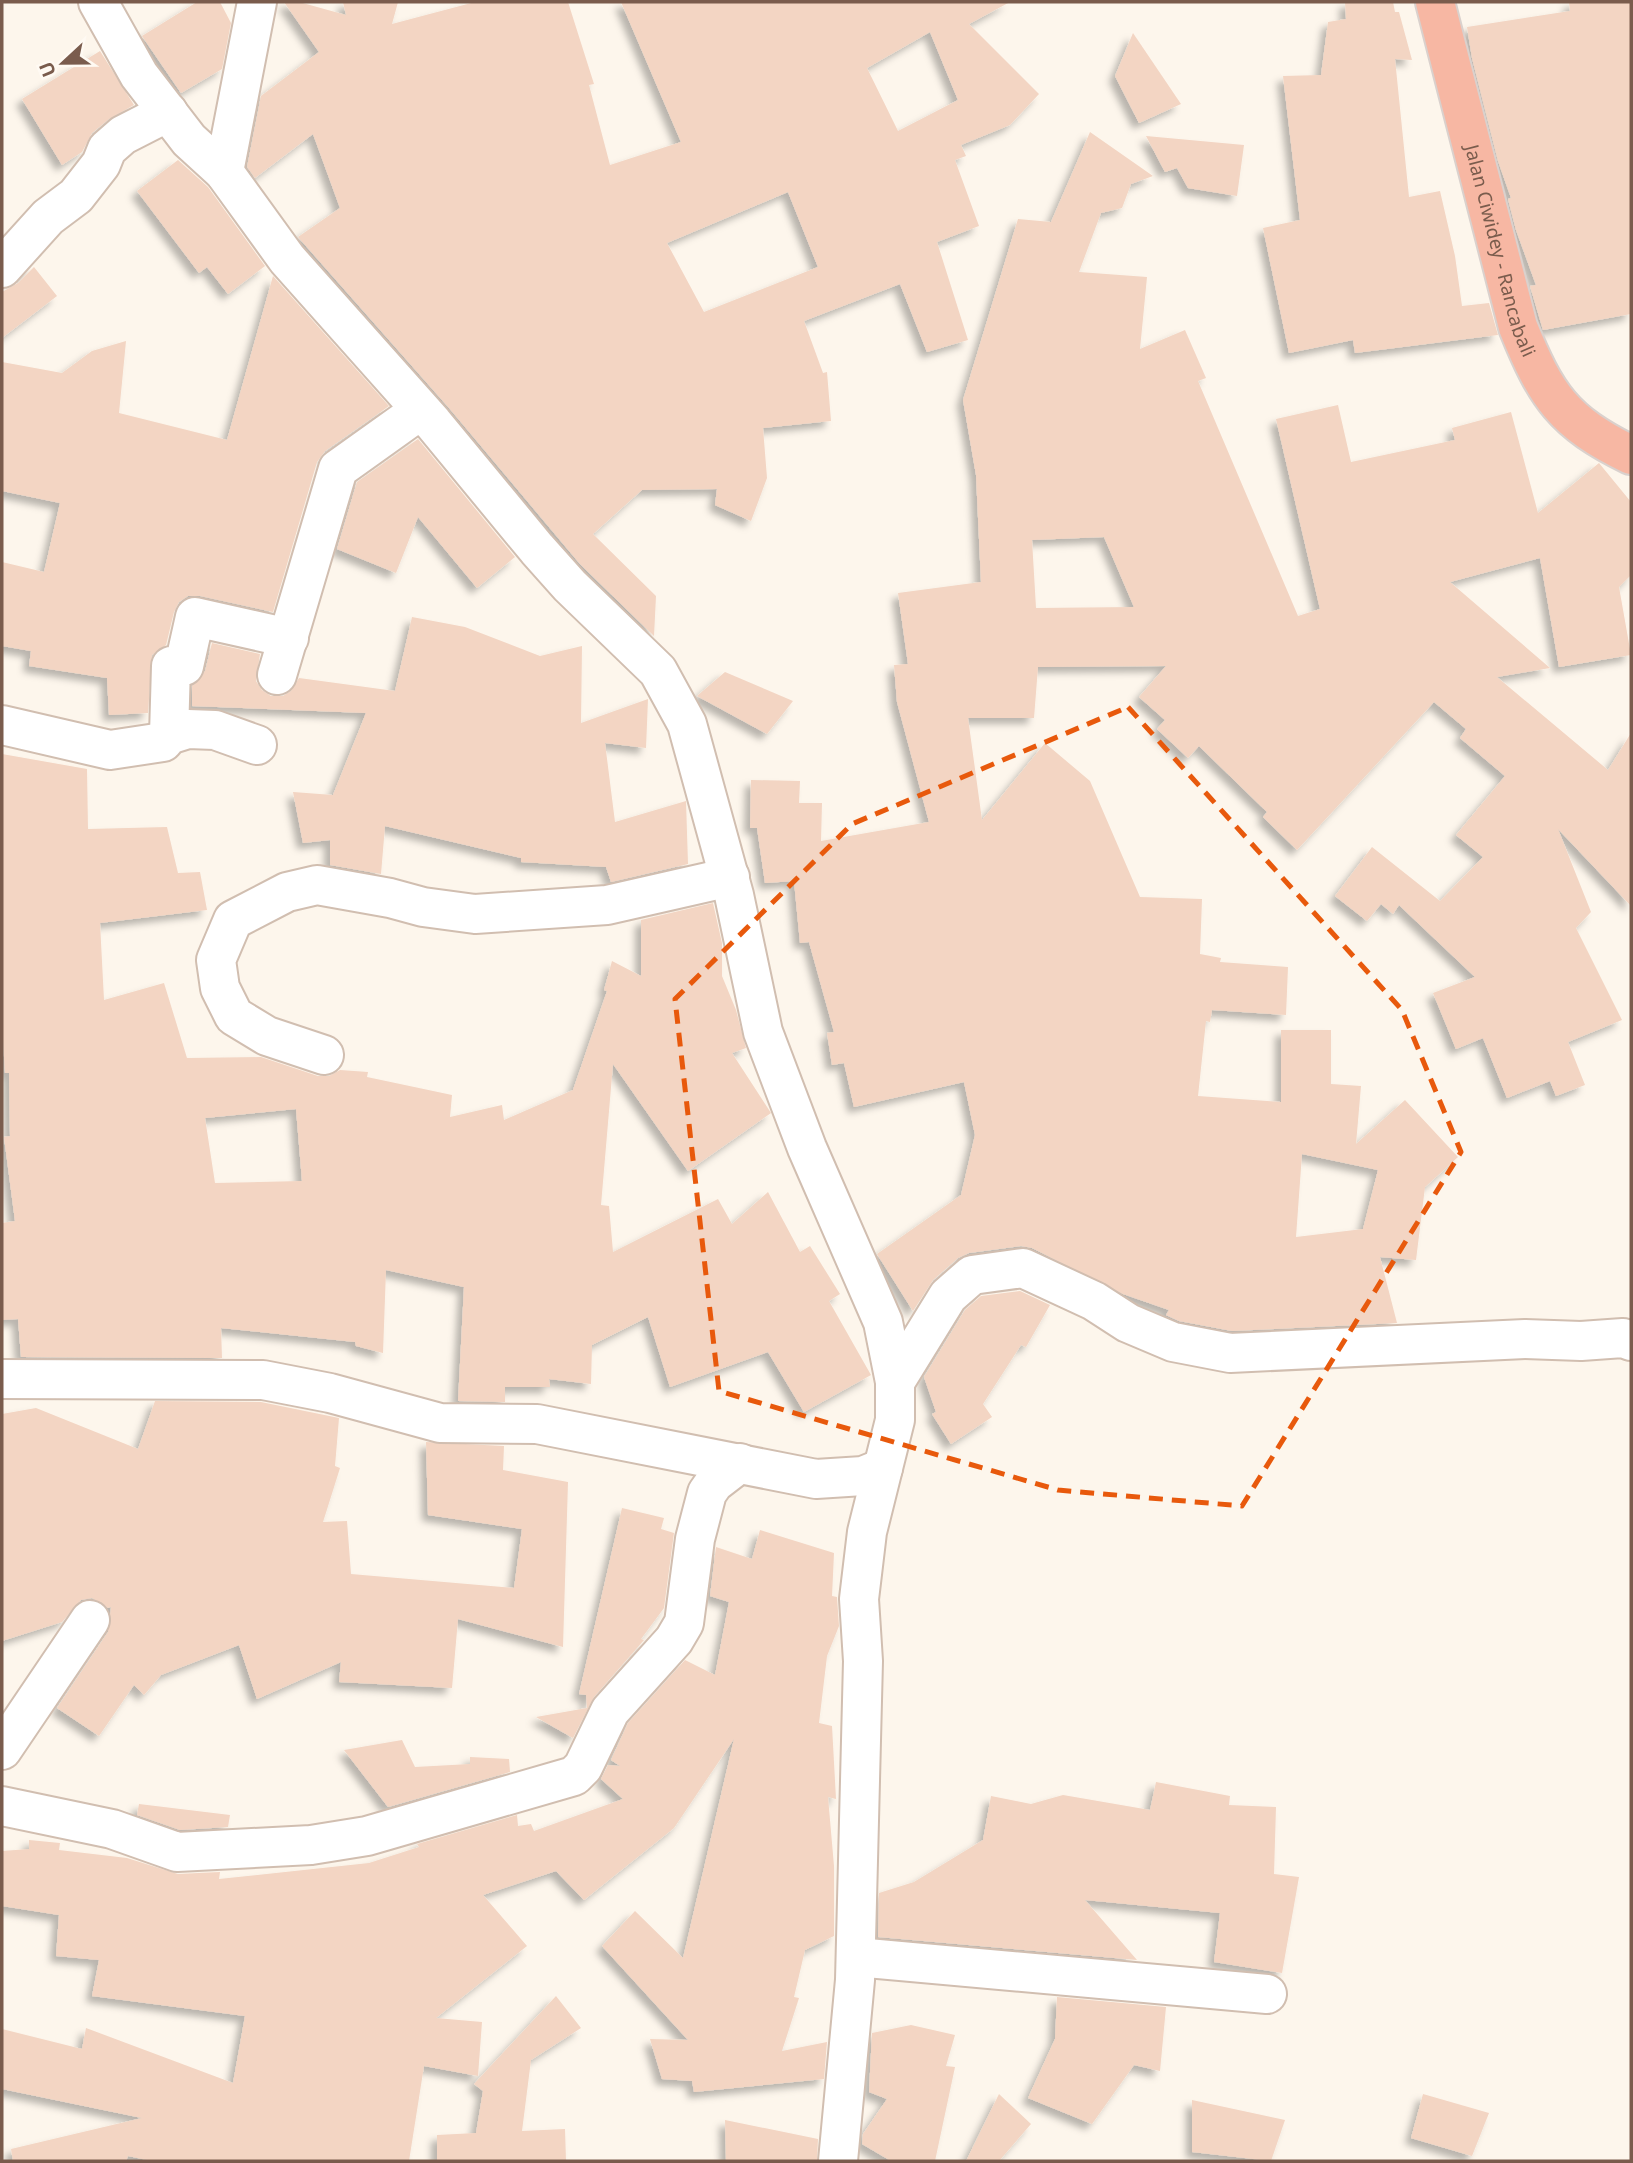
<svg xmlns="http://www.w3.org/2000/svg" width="1633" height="2163" viewBox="0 0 1633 2163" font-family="'Noto Sans',sans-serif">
<defs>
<filter id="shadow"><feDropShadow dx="-6" dy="6" stdDeviation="3.5" flood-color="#0004"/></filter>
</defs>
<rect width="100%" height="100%" fill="#fdf6ec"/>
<!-- building -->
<g fill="#f3d5c3" fill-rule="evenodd" filter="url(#shadow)">
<polygon points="197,2 220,2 231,23 222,69 181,93 142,36"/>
<path d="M284,2H299L346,15L343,2H398L392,24L475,2H568L594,84L589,85L610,165L681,142L621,2H1010L969,24L1039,94L1010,125L961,145L966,156L955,160L979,226L937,242L968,340L927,352L900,284L804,321L823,373L827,372L831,421L763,428L767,478L751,521L715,505L717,489L642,490L593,534L656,596L654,636L580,564L449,408L298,237L340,208L313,134L255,178L247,167L261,96L319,52ZM930,32L958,100L898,131L867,68ZM788,192L818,267L704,312L667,243Z"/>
<polygon points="1345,2 1393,2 1395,12 1399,12 1412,60 1395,59 1409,197 1440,191 1455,256 1462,306 1489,303 1498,335 1355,353 1353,340 1289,353 1263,228 1300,220 1283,76 1321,75 1328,22 1346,19"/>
<polygon points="1569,2 1631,2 1631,314 1543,330 1530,286 1536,285 1516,230 1508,199 1511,198 1498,161 1472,58 1467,27 1570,11"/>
<polygon points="1133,33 1181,104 1139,123 1115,76"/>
<polygon points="100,51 134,105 109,119 92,133 82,152 62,165 22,99"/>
<path d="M1090,132L1153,176L1131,184L1122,208L1101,213L1079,272L1147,277L1140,349L1185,330L1206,378L1198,381L1298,616L1320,609L1276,419L1338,405L1351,462L1455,440L1452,428L1511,412L1538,513L1599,463L1631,502V575L1619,587L1631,655L1559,667L1540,558L1450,582L1550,668L1497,677L1608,770L1631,733V906L1558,829L1591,912L1576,928L1622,1020L1568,1042L1585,1085L1556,1096L1550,1081L1507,1098L1483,1038L1456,1049L1433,993L1475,977L1399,905L1393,914L1381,904L1367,921L1335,896L1372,847L1440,901L1483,857L1456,835L1505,776L1460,738L1466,729L1434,702L1297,850L1263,817L1267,812L1199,746L1188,758L1157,729L1165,720L1139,697L1166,666L1038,667L1034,718H968L982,820L1045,743L1090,781L1140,897L1202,899L1200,954L1221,958L1220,962L1288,967L1286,1015L1212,1010L1210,1022L1206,1021L1198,1096L1281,1102V1030H1331V1084L1361,1086L1356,1144L1405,1100L1458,1157L1425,1187L1416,1260L1380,1257L1397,1323L1232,1331L1179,1321L1166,1315L1169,1310L1123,1294L1032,1248L1021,1246L969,1253L958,1258L933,1280L913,1311L877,1254L961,1195L975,1135L964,1082L854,1107L844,1063L832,1065L827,1033L834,1032L809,942L800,943L794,881L765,883L757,828H750L751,780L800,781L799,803H822L821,841L929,822L897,702L894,665L908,664L898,593L981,582L976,475L963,400L1018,219L1051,222ZM1104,537L1134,607L1036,608L1032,540ZM1302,1154L1378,1170L1363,1229L1296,1237Z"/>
<polygon points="1146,136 1244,145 1237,196 1188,188 1177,168 1165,172"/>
<polygon points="178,160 208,187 265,266 228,294 207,267 199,273 137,191"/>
<polygon points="34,267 57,296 2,338 2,292 18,283"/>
<polygon points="273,276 389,406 325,451 317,462 273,612 200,596 188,596 179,602 174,612 166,645 152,655 148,713 109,715 107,678 29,666 31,651 2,646 2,562 44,572 60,503 2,491 2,362 62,373 92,351 126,341 119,413 227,440"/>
<polygon points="418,439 515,557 477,588 418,517 396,573 337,549 357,482"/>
<polygon points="412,617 465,627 540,656 582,646 581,723 648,699 646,748 605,743 615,822 686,801 688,864 611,882 606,867 521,862 521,858 385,826 381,874 330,865 330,840 303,843 293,792 333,795 366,713 192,706 192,686 205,671 212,643 260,654 256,681 262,690 271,696 283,696 291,691 299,678 395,691"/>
<polygon points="725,672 793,701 767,734 697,696"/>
<path d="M2,754L87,769L88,829L167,827L178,873L200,872L207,910L100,923L104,1000L164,983L187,1058L261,1057L318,1076H329L340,1070L368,1072L367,1077L452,1095L450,1117L502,1105L504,1120L573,1090L607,991L604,990L612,961L641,976V920L713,903L722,943V976L736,1010L746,1048L732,1053L771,1113L688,1171L613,1064L601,1205L609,1206L613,1252L718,1199L732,1224L768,1192L800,1252L810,1246L840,1294L829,1301L871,1375L804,1412L768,1352L670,1387L648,1317L592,1345L591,1384L549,1379L550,1387H505V1402L458,1401L464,1287L386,1270L383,1353L356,1346L355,1342L221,1328L222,1358L21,1357L18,1319L2,1320V1223L15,1221L4,1137L10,1136L9,1073H5L2,1024ZM296,1109L302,1181L215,1183L205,1118Z"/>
<polygon points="1020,1291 1050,1305 1026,1347 1021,1345 983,1404 992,1417 951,1444 932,1414 936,1412 924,1377 965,1310 981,1296"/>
<polygon points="155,1401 261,1402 339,1418 335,1466 340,1468 323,1522 347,1521 351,1574 514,1588 522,1529 428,1515 426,1442 504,1446 503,1470 568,1482 563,1647 458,1619 452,1688 339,1682 341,1662 257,1699 239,1645 161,1675 144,1695 134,1685 99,1736 57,1708 108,1632 111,1607 108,1608 92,1598 81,1600 62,1622 2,1641 2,1414 36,1408 138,1449"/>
<polygon points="622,1508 664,1518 661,1529 674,1533 664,1608 641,1639 644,1640 594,1697 573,1738 536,1717 587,1708 586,1695 579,1694"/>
<polygon points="760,1530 834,1553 832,1596 837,1597 839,1626 827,1656 819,1723 832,1726 836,1799 828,1797 834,1866 834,1936 805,1950 794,1997 799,1998 782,2051 827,2042 824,2079 694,2092 692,2081 662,2079 650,2039 688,2040 602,1946 635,1911 683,1958 734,1739 674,1828 584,1900 556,1871 483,1895 527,1946 436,2018 482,2022 478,2076 424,2066 409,2161 152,2161 128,2156 126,2161 13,2161 11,2149 142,2118 2,2089 2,2029 82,2049 86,2028 233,2083 245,2016 92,1996 99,1960 56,1956 59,1915 2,1906 2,1851 29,1849 29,1840 60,1843 59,1850 127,1858 178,1874 220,1872 219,1879 369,1863 419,1847 417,1844 517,1815 518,1826 531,1824 534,1831 623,1799 601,1779 608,1765 620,1766 611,1760 628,1723 685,1660 715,1675 729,1602 710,1596 716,1547 752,1559"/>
<polygon points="402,1740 415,1767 470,1764 470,1757 509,1759 510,1772 388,1807 344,1750"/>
<polygon points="1156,1782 1230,1796 1229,1805 1276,1807 1274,1874 1299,1877 1282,1973 1214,1962 1220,1913 1085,1900 1137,1960 878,1937 879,1893 914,1882 983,1840 991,1796 1031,1804 1063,1795 1150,1810"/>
<polygon points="139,1804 230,1815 228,1827 180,1830 137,1815"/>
<polygon points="556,1996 581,2028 531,2060 522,2131 565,2129 566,2161 437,2161 437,2135 476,2133 483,2091 474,2084"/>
<polygon points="1057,1997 1166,2007 1160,2071 1134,2065 1092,2124 1028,2098 1055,2039"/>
<polygon points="911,2025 955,2035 946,2066 955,2067 935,2161 891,2161 862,2144 863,2134 887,2099 869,2092 872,2033"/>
<polygon points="999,2094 1031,2124 999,2161 966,2161"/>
<polygon points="1423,2094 1489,2113 1472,2156 1411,2138"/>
<polygon points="1192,2100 1285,2120 1271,2161 1192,2152"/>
<polygon points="725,2120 818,2139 817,2161 726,2161"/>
</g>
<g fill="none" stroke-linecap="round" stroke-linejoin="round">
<defs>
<g id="minor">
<polyline points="98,2 139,75 189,140 224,172 287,259 433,423 537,549 570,586 658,671 687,724 734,895 763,1032 807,1148 883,1322 895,1382 895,1420 867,1532 859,1599 863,1661 855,1980 838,2161"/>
<polyline points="224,172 257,2"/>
<polyline points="2,268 48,217 76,196 101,164 107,149 123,135 168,112"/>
<polyline points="277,675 338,469 408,419 417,406"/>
<polyline points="2,725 110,750 163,742 169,735 188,729 215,730 257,745"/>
<polyline points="169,735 171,666 184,666 195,617 289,638"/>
<polyline points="324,1055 267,1036 234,1016 220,988 216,960 233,920 287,892 317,885 390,898 423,907 475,914 607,905 730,877"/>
<polyline points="2,1379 263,1380 330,1393 440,1423 537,1424 816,1479 863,1476 883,1468"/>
<polyline points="895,1382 948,1296 972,1275 1023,1268 1094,1301 1128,1323 1173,1342 1230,1353 1525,1339 1581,1341 1623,1338 1631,1341"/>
<polyline points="2,1750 90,1620"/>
<polyline points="2,1806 112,1829 177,1852 311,1845 367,1836 574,1776 583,1767 610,1711 674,1640 684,1623 695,1539 707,1493 714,1483 740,1463"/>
<polyline points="856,1957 1267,1994"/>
</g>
<g id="highway">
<path id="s1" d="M1435,2L1518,327C1546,396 1563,422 1631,455"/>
</g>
</defs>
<!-- minor casing -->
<use href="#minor" stroke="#d1beb0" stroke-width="42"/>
<!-- highway casing -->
<use href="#highway" stroke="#dad1cd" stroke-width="42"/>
<!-- minor -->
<use href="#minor" stroke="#fff" stroke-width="38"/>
<!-- highway -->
<use href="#highway" stroke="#f7b7a3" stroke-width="38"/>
</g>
<!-- marked area -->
<path fill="none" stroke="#e8590c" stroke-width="5" stroke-dasharray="14 9" stroke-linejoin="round" d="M1128,707L1402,1010L1461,1152L1242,1506L1058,1490L719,1391L675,999L852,824Z"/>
<g text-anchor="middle" stroke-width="7" stroke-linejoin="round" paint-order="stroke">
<!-- street labels -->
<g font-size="19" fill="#7a5c4d" stroke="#fffaf3">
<text dy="7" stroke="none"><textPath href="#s1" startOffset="257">Jalan Ciwidey - Rancabali</textPath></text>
</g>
</g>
<!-- border -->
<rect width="1633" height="2163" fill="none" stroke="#7a5c4d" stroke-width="7"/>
<!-- north arrow -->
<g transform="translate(63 63) rotate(248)" stroke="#fffaf3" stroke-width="5" paint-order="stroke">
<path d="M0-5L12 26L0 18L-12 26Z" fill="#7a5c4d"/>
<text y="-10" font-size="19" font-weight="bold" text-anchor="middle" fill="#7a5c4d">U</text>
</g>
</svg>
